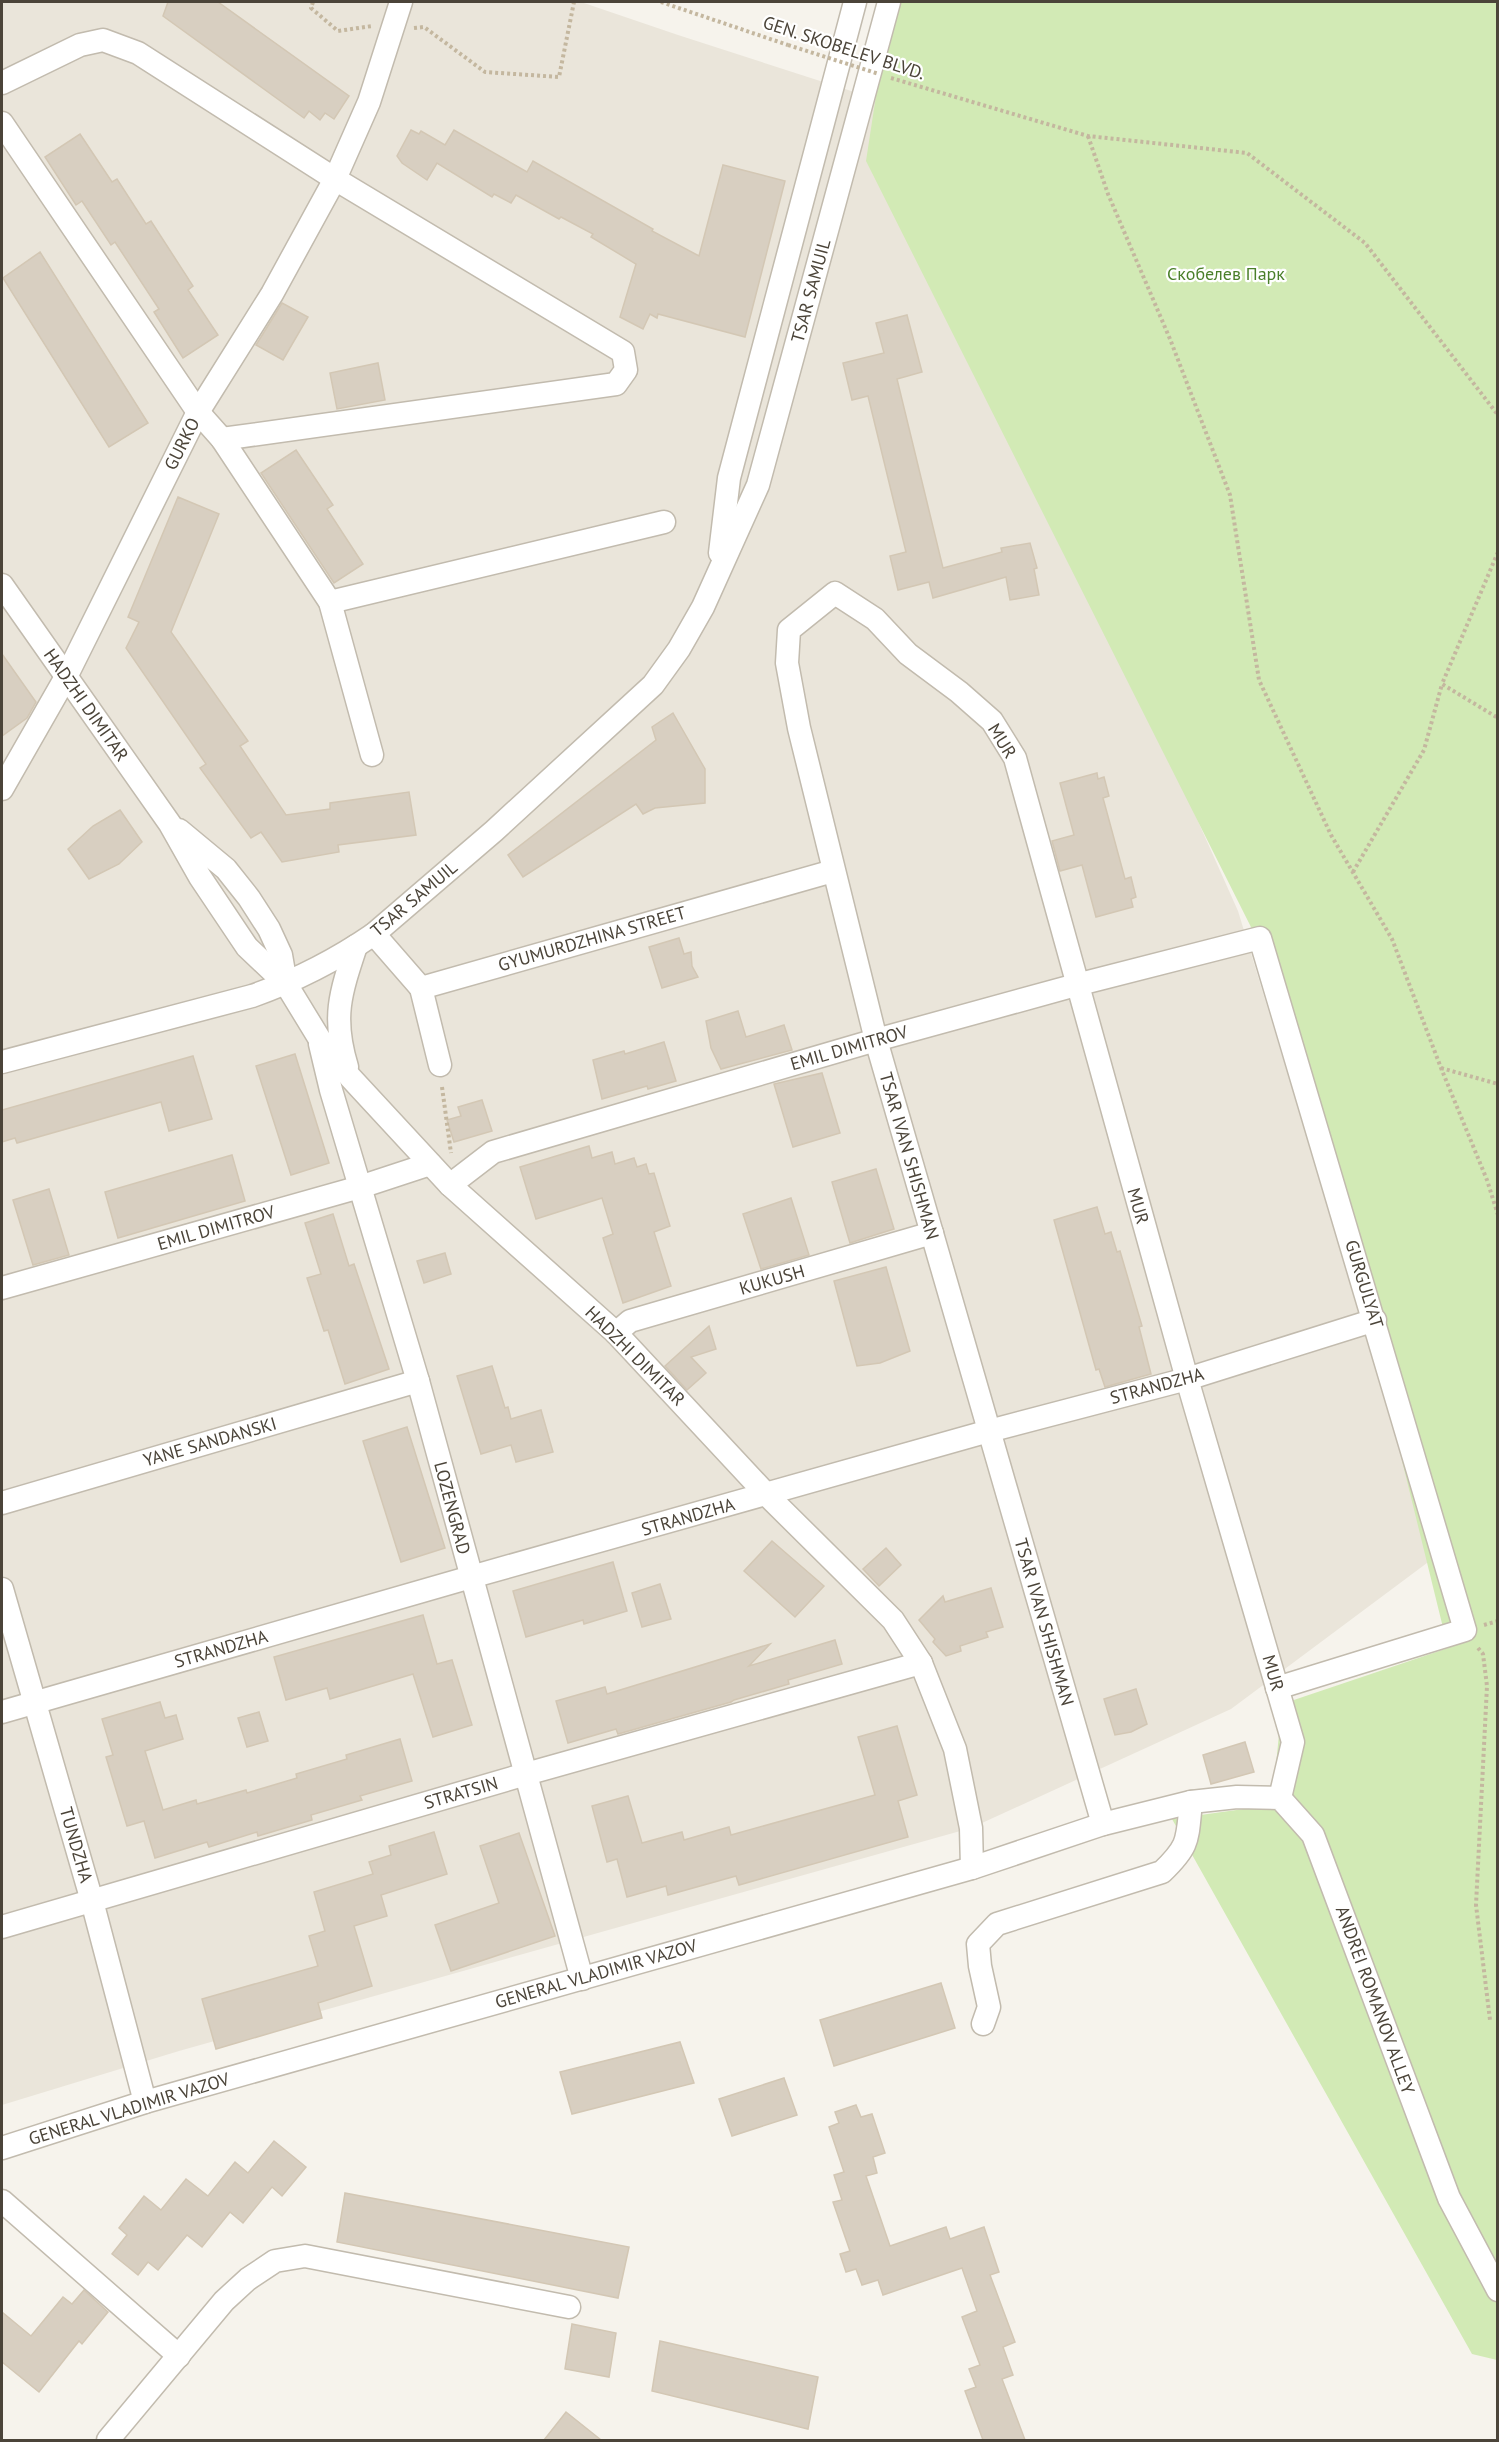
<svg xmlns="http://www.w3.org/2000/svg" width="1499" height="2442" viewBox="0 0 1499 2442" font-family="'PT Sans',sans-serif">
<rect width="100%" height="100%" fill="#f6f3ec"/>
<!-- residential -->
<polygon fill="#eae5da" points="2,2 581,2 678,35 876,99 1238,911 1435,1557 1231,1709 971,1828 179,2051 2,2105"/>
<!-- green -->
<polygon fill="#d2eab5" points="893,2 1497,2 1497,2360 1472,2354 1172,1819 1272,1805 1282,1704 1448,1648 1365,1310 1259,943 866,161 887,24"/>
<!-- building -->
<g fill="#d8cfc1" stroke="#d3c7b4" stroke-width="1.5">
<polygon points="168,2 218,2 349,96 334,119 325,113 320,120 309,111 304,118 163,16"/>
<polygon points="411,130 419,134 421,131 445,145 454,130 527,172 533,161 653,229 652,231 699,256 723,165 785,181 745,337 658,314 657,318 650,314 643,329 620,317 636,264 591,237 593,234 561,217 559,219 516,195 511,203 494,194 492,197 437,163 427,180 402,163 397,156"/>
<polygon points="80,134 112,182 117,179 146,224 151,221 193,286 188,290 218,335 183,358 154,312 159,309 115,242 111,245 82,201 76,205 45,157"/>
<polygon points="40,252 148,423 109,447 3,278"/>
<polygon points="282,303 308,317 283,360 256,345"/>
<polygon points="907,315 922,372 897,379 943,568 1002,552 1001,548 1030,543 1037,568 1034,569 1039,595 1010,600 1006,577 933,598 929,582 898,590 890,556 906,552 868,396 852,400 843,363 884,353 876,323"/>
<polygon points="378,363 385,400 337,409 330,373"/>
<polygon points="296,450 333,505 327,509 363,564 334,583 261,473"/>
<polygon points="178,497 219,514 171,632 248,741 240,746 286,815 330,809 330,803 409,792 416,835 338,845 339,852 282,862 261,832 251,838 200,768 206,764 126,648 139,622 128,617"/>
<polygon points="2,654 36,702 27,718 2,736"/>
<polygon points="673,713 705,769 705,803 655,808 643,814 636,804 523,877 508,855 656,740 652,727"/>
<polygon points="1097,773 1098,779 1104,777 1109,796 1103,798 1125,879 1131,877 1136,897 1131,899 1133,907 1096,917 1082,865 1060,871 1052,841 1074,835 1060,783"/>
<polygon points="120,810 142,842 119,864 89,879 68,849 93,826"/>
<polygon points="679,938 684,954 691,952 692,966 698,977 662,988 649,947"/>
<polygon points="738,1011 746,1037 784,1025 792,1050 721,1069 711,1048 706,1021"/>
<polygon points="664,1042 676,1081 648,1089 647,1086 602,1099 593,1060 624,1051 625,1054"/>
<polygon points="295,1054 329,1163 291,1175 256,1066"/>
<polygon points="193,1056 212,1119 169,1131 161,1102 17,1143 15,1138 2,1142 2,1110"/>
<polygon points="822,1073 840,1133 793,1147 774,1084"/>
<polygon points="482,1100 492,1131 454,1142 447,1120 461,1116 458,1107"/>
<polygon points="589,1146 592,1158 612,1152 615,1164 634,1158 637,1167 646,1164 649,1174 654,1173 670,1226 654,1232 671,1286 623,1303 603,1238 613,1234 602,1198 536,1219 520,1167"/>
<polygon points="232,1155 245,1201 118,1238 105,1192"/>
<polygon points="876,1169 894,1229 850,1243 832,1182"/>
<polygon points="49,1189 69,1255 33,1265 13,1200"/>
<polygon points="791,1198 809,1255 761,1269 743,1214"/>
<polygon points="1097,1207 1105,1234 1111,1232 1117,1252 1120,1251 1142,1326 1139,1327 1151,1374 1105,1387 1099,1369 1096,1370 1054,1220"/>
<polygon points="333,1214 349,1266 354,1264 389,1369 345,1384 328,1330 324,1331 307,1278 321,1274 305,1223"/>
<polygon points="445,1253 451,1274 424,1283 417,1261"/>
<polygon points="886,1267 910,1351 880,1363 857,1366 834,1281"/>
<polygon points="709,1326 716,1349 691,1357 706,1373 687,1390 665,1366"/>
<polygon points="492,1366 505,1408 508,1407 511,1419 541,1410 553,1452 516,1462 511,1445 481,1454 457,1376"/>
<polygon points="407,1427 445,1548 401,1562 363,1441"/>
<polygon points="772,1541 824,1586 795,1617 744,1571"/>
<polygon points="886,1548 901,1565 879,1586 863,1569"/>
<polygon points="613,1562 627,1611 584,1624 583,1620 526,1637 513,1591"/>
<polygon points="660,1584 671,1619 642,1627 632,1593"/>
<polygon points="991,1588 1003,1627 986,1632 988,1637 960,1646 961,1651 946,1656 933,1642 935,1639 919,1620 943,1596 945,1602"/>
<polygon points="423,1615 437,1664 452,1660 472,1725 433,1737 413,1674 330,1699 327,1688 286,1700 274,1657"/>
<polygon points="835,1640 842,1664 788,1680 789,1684 734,1700 731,1702 618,1734 616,1729 568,1743 556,1701 605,1687 607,1694 770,1644 749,1666"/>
<polygon points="1136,1689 1147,1724 1131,1732 1115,1735 1104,1699"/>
<polygon points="160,1702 165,1718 176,1715 183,1739 145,1751 163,1810 196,1800 197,1804 246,1790 247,1793 297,1778 296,1774 347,1759 346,1755 400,1739 412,1781 360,1796 362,1800 311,1815 312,1820 258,1836 257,1832 209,1847 207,1842 155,1858 144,1821 127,1826 106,1757 113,1755 102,1719"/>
<polygon points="259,1712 268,1741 247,1747 238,1718"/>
<polygon points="897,1726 917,1795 898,1801 908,1837 739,1885 736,1876 668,1895 666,1886 627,1897 617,1859 607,1862 592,1806 628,1796 642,1843 682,1832 684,1840 729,1827 731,1835 875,1795 858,1737"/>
<polygon points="1245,1742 1254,1772 1211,1784 1203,1755"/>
<polygon points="434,1832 447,1874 381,1895 387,1916 354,1926 372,1986 318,2003 322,2018 216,2049 202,1999 318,1966 309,1936 325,1931 314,1892 373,1874 369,1862 391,1855 389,1846"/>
<polygon points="519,1833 555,1936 451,1971 435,1925 499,1903 480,1846"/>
<polygon points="941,1983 955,2028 834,2066 820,2020"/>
<polygon points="680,2042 694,2083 572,2114 560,2072"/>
<polygon points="784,2078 797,2115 732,2136 719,2099"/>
<polygon points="856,2105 861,2117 872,2114 885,2153 873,2157 877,2173 866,2176 890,2246 946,2227 950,2239 984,2227 999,2272 990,2275 1015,2342 1003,2347 1013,2375 1002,2379 1025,2440 983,2440 965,2391 976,2387 969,2369 980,2365 962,2317 977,2311 962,2268 883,2295 878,2280 862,2285 856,2269 846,2272 840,2254 850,2251 833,2202 842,2200 834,2175 844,2172 829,2127 839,2123 835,2112"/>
<polygon points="274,2141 306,2167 282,2196 272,2187 243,2223 230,2212 202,2247 187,2235 158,2270 148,2262 138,2275 112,2254 127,2235 119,2228 144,2196 161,2210 186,2179 208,2196 235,2162 248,2173"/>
<polygon points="345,2193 629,2247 618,2298 337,2242"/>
<polygon points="84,2290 108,2312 82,2344 79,2341 39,2392 2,2362 2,2312 31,2336 63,2297 72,2304"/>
<polygon points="572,2324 616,2333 609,2377 565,2369"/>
<polygon points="660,2341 818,2377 808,2429 652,2391"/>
<polygon points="566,2412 601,2440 544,2440"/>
</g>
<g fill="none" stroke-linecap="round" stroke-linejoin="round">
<defs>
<g id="minor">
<polyline points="2,83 80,45 103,40 138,53 335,179 623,352 626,370 616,384 222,439"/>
<polyline points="2,123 198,412 222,439 330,602 372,755"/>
<polyline points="720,553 729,478 855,2"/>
<polyline points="2,585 170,824 200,877 247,947 286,984 319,1038 350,1077 450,1185 616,1333 767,1495 893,1620 921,1663 955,1749 971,1828 972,1868"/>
<polyline points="330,602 664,522"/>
<polyline points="2,789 66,677 198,412 272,294 335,179 369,102 401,2"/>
<polyline points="179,830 226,869 249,898 269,929 281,955 286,984"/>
<polyline points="374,934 421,988 833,871"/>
<polyline points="421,988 440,1065"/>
<polyline points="320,1044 331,1090 418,1381 582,1979"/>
<path d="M2,1062L252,996C295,981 336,960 374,934L494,831L653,685L679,649L703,607L758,485L889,2"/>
<path d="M347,1067C332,1018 340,994 356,946"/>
<polyline points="450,1185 493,1152 876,1040 1076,985 1260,938 1465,1630 1277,1688"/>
<polyline points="2,1288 360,1187 430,1164"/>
<polyline points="616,1333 630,1321 932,1233"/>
<polyline points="2,1503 418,1381"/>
<polyline points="2,1589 92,1901 145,2102"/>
<polyline points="2,1712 471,1577 989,1431 1187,1379 1375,1320"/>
<polyline points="1103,1824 876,1040 799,728 787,663 789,630 835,593 875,619 908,654 959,692 992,721 1015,758 1187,1379 1293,1742 1280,1798"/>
<polyline points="2,1927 526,1774 921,1663"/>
<path d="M983,2024L989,2007L980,1966L978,1944L997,1924L1162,1872C1190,1845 1187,1840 1191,1802"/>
<polyline points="2,2148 145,2102 972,1868 1103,1824 1191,1802 1237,1797 1280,1798 1313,1835 1449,2198 1498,2290"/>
<polyline points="2,2201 179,2356"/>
<polyline points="108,2440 224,2301 248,2279 275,2261 305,2256 569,2307"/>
</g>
</defs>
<!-- minor casing -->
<use href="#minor" stroke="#c2bbae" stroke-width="25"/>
<!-- path -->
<g stroke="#c4b79f" stroke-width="4" stroke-dasharray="3 3" stroke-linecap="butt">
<polyline points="313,2 311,8 338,31 372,26"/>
<polyline points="661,2 788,45"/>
<polyline points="414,28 424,27 485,72 559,77 574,2"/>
<polyline points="891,78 1088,136 1247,153 1365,243 1498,415"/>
<polyline points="1088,136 1108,194 1170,339 1230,495 1259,680 1331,835 1392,939 1441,1068 1487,1180 1498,1215"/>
<polyline points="1498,552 1442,684 1498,718"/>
<polyline points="1353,872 1424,750 1442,684"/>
<polyline points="1441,1068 1498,1084"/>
<polyline points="442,1087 451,1153"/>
<polyline points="1484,1625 1498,1621"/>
<polyline points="1478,1648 1483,1654 1487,1686 1476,1905 1490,2020"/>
</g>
<!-- minor -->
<use href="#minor" stroke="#fff" stroke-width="22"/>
<!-- path-bridge -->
<polyline stroke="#c4b79f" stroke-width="4" stroke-dasharray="3 3" stroke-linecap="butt" points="788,45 879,74"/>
</g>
<g text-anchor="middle" stroke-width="4.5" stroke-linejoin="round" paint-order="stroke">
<!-- street labels -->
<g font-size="18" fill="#4b4439" stroke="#fff">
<text transform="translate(844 48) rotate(18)" y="6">GEN. SKOBELEV BLVD.</text>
<text transform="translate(811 291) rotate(-75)" y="6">TSAR SAMUIL</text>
<text transform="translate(182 444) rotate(-63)" y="6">GURKO</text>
<text transform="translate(86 705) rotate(55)" y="6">HADZHI DIMITAR</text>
<text transform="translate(1002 741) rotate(58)" y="6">MUR</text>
<text transform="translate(414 899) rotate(-40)" y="6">TSAR SAMUIL</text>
<text transform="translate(592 939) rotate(-16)" y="6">GYUMURDZHINA STREET</text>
<text transform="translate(849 1048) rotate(-16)" y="6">EMIL DIMITROV</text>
<text transform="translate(909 1156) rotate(74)" y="6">TSAR IVAN SHISHMAN</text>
<text transform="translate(1138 1206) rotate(74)" y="6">MUR</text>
<text transform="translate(216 1228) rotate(-16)" y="6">EMIL DIMITROV</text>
<text transform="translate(772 1280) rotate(-16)" y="6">KUKUSH</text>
<text transform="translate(1364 1284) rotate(73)" y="6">GURGULYAT</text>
<text transform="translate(635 1356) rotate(45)" y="6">HADZHI DIMITAR</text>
<text transform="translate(1157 1386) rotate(-15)" y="6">STRANDZHA</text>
<text transform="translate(210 1442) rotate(-16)" y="6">YANE SANDANSKI</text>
<text transform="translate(452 1508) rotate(75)" y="6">LOZENGRAD</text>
<text transform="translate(688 1517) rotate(-16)" y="6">STRANDZHA</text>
<text transform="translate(1044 1622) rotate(74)" y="6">TSAR IVAN SHISHMAN</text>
<text transform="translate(221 1649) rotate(-16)" y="6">STRANDZHA</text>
<text transform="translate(1273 1673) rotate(74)" y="6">MUR</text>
<text transform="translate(461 1793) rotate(-16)" y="6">STRATSIN</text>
<text transform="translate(76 1845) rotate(74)" y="6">TUNDZHA</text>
<text transform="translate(596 1974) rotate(-16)" y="6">GENERAL VLADIMIR VAZOV</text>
<text transform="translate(1375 2000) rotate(70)" y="6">ANDREI ROMANOV ALLEY</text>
<text transform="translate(129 2109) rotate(-17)" y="6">GENERAL VLADIMIR VAZOV</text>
</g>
<!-- park labels -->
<g font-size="18" fill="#4a7f2a" stroke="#fff">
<text x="1226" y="280">Скобелев Парк</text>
</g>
</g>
<!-- border -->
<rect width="1499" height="2442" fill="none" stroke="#4b4439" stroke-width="6"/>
</svg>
